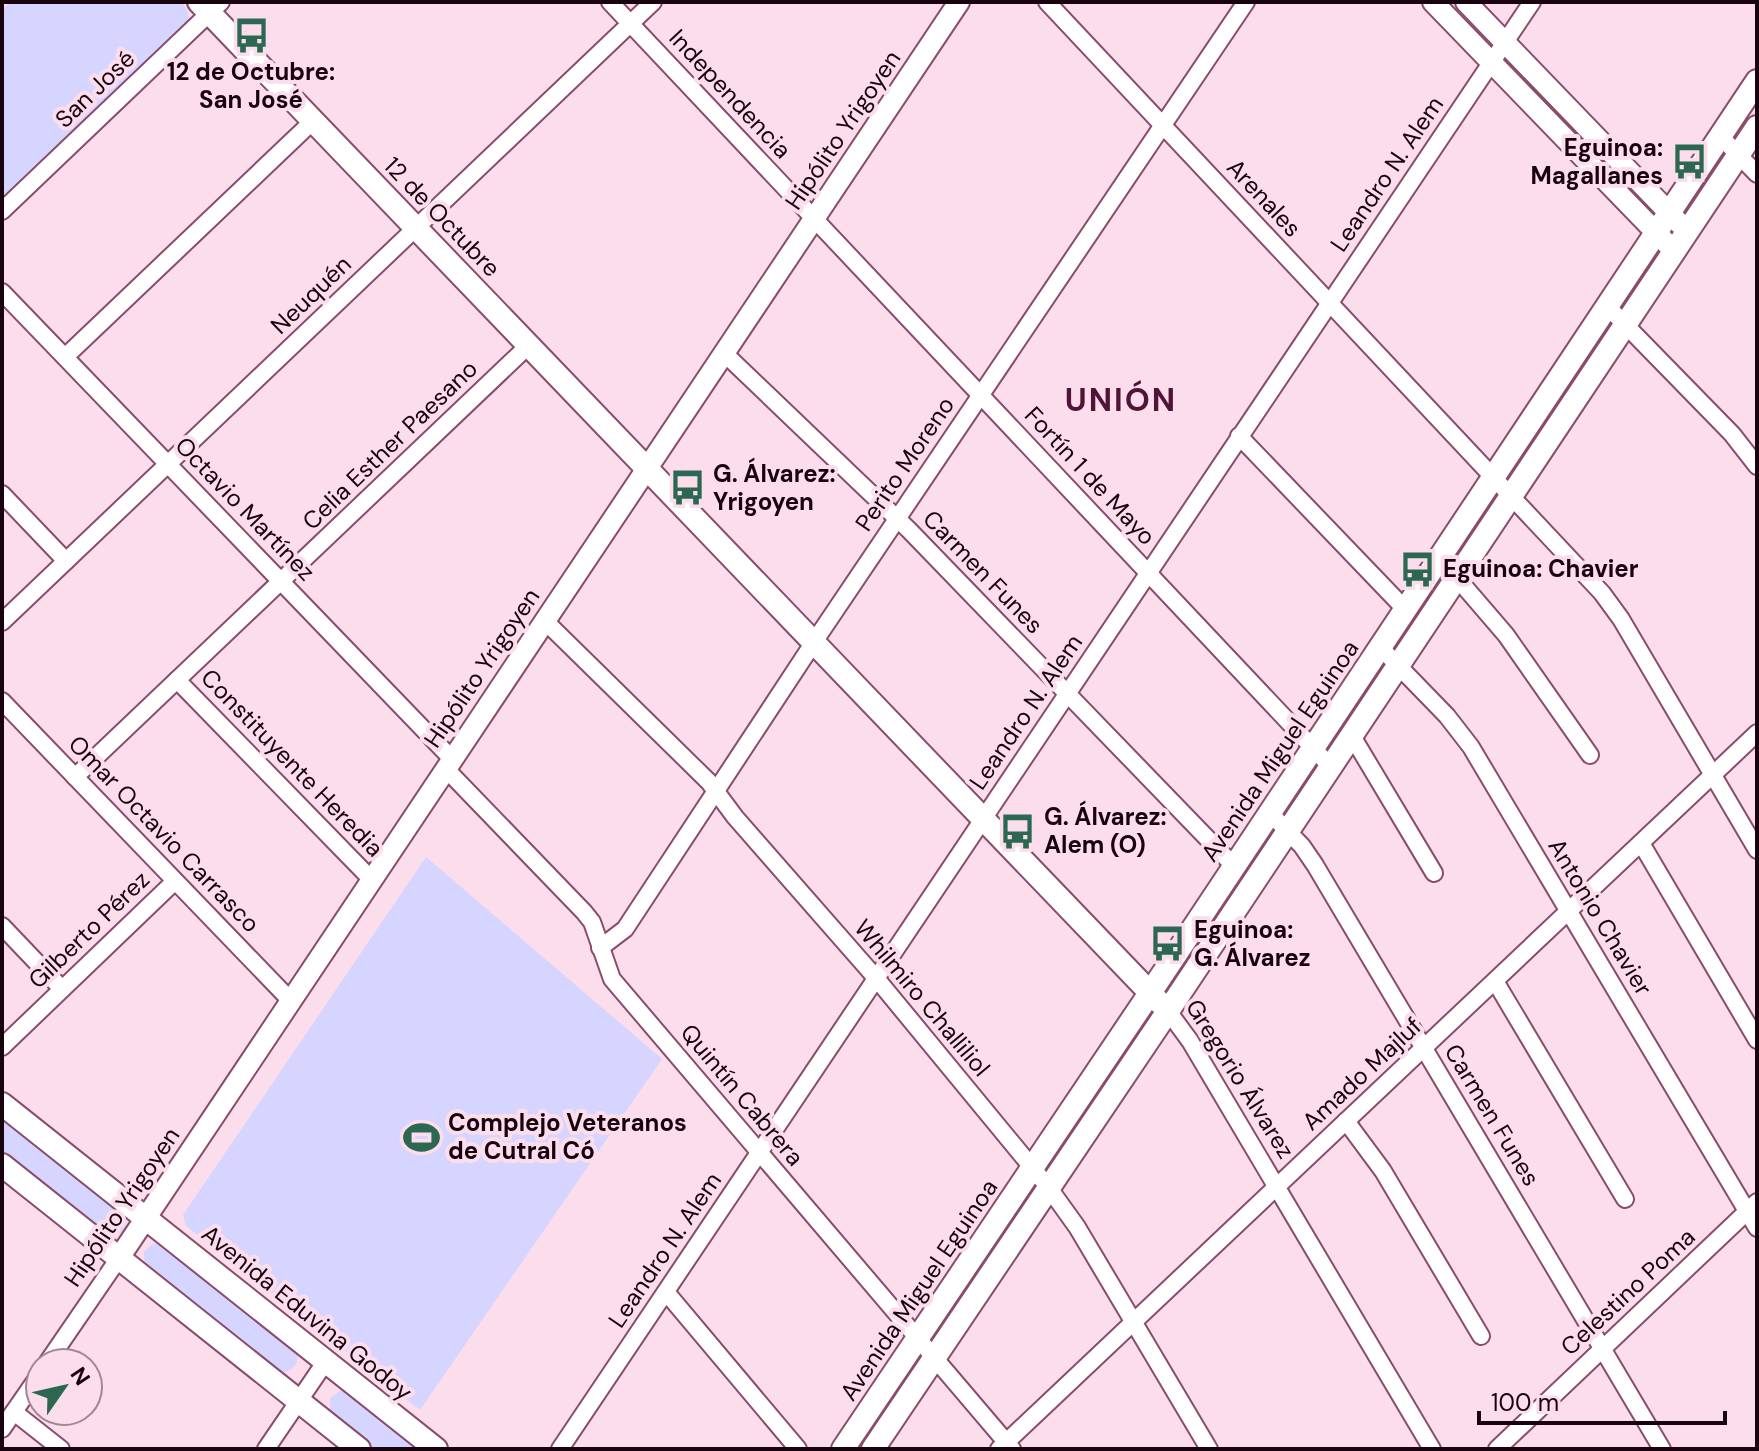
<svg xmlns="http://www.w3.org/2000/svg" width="1759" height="1451" viewBox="0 0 1759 1451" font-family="'DM Sans',sans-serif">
<rect width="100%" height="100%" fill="#fbddec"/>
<!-- green -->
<g fill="#d6d5ff">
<polygon points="10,2 181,2 187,10 189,19 185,26 2,199 2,10"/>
<polygon points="426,857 662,1059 420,1410 186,1226 183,1215"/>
<path d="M2,1113L126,1214C129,1227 122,1236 109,1237L2,1156Z"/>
<path d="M163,1243L297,1349C300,1362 294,1372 280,1373L144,1268V1252L152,1244Z"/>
<polygon points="343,1389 349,1390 424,1449 371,1449 330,1414 330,1398"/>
</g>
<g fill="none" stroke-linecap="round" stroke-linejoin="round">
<defs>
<g id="minor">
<polyline points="610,2 1331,767"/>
<polyline points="1047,2 1602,593 1621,619 1757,850"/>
<polyline points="1720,136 1757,174"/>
<polyline points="2,211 221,2"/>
<polyline points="2,292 453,760"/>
<polyline points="1607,306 1732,434 1757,466"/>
<polyline points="724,353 909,530 1234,866"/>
<polyline points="65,357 313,121"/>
<polyline points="1239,436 1405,609"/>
<polyline points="2,494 66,561"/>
<polyline points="1457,578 1506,635 1590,755"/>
<polyline points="545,621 709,782 735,817 876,978 1049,1188 1077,1227 1209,1449"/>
<polyline points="2,622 653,2"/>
<polyline points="1380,647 1447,716 1471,747 1757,1228"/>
<polyline points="177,680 372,880"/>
<polyline points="2,701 291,1001"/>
<polyline points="1352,736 1434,873"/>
<polyline points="446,769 584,912 592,922 612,979 1012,1449"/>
<polyline points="75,777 529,345"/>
<polyline points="1270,813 1302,846 1315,865 1662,1449"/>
<polyline points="1641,843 1757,1040"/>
<polyline points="2,926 62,989"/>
<polyline points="600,948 625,929 814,642 1246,2"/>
<polyline points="1495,981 1625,1199"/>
<polyline points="1168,1011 1190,1041 1432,1449"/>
<polyline points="2,1047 175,881"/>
<polyline points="1346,1121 1383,1171 1481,1336"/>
<polyline points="666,1292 798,1449"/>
<polyline points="47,1363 119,1258"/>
<polyline points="14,1412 61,1449"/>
<polyline points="2,1429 40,1374"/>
<polyline points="266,1449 326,1361"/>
<polyline points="560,1449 1532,2"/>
<polyline points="999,1449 1757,733"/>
<polyline points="1497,1449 1757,1202"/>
</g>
<g id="tertiary">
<polyline points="1433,2 1674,251"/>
<polyline points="1466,2 1680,224"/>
<polyline points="119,1258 959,2"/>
</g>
<g id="secondary">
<polyline points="199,2 1159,1002"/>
<polyline points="2,1104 436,1449"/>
<polyline points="2,1165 359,1449"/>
<polyline points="843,1449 1150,993 1757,81"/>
<polyline points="873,1449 1168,1011 1757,127"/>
</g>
</defs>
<!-- minor casing -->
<use href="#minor" stroke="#8a4b6d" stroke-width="20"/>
<!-- tertiary casing -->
<use href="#tertiary" stroke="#8a4b6d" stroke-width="24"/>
<!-- secondary casing -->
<use href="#secondary" stroke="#8a4b6d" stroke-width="26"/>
<!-- minor -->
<use href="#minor" stroke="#fff" stroke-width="16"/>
<!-- tertiary -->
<use href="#tertiary" stroke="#fff" stroke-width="20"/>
<!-- secondary -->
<use href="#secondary" stroke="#fff" stroke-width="22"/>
</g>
<!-- icons -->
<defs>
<symbol id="bus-bare" viewBox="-9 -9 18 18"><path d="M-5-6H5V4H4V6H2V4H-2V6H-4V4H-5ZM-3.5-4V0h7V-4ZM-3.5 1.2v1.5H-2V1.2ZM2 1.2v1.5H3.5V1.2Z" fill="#2c6752" stroke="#fbddec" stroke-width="2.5" paint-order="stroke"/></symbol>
<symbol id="stadium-bare" viewBox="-9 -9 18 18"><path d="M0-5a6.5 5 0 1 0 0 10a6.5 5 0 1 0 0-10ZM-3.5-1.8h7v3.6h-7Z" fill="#2c6752" stroke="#fbddec" stroke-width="2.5" paint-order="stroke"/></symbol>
</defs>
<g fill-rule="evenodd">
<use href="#bus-bare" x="226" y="10" width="51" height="51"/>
<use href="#bus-bare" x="1664" y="136" width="51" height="51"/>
<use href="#bus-bare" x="662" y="462" width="51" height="51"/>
<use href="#bus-bare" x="1392" y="544" width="51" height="51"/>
<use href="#bus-bare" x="992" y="806" width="51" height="51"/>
<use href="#bus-bare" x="1142" y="918" width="51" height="51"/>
<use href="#stadium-bare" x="396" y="1112" width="51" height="51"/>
</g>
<g text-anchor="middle" stroke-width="8" stroke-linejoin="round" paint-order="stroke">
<!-- poi labels -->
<g font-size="24" font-weight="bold" fill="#19030f" stroke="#fbddec" text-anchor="start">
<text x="251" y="80" text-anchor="middle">12 de Octubre:<tspan x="251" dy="28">San José</tspan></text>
<text x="1663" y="156" text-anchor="end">Eguinoa:<tspan x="1663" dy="28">Magallanes</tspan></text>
<text x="713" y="482">G. Álvarez:<tspan x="713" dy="28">Yrigoyen</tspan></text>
<text x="1443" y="577">Eguinoa: Chavier</text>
<text x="1044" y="825">G. Álvarez:<tspan x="1044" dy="28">Alem (O)</tspan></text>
<text x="1194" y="938">Eguinoa:<tspan x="1194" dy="28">G. Álvarez</tspan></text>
<text x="448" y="1131">Complejo Veteranos<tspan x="448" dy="28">de Cutral Có</tspan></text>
</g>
<!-- street labels -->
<g font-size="24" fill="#19030f" stroke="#fbddec">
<text transform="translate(95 89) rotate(-44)" y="8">San José</text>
<text transform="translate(730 94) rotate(47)" y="8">Independencia</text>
<text transform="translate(843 130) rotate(-56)" y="8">Hipólito Yrigoyen</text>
<text transform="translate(1387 174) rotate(-56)" y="8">Leandro N. Alem</text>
<text transform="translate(1264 198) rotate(47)" y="8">Arenales</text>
<text transform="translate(442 217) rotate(46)" y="8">12 de Octubre</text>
<text transform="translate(311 295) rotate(-44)" y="8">Neuquén</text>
<text transform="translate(390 445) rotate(-44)" y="8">Celia Esther Paesano</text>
<text transform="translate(905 464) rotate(-56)" y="8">Perito Moreno</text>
<text transform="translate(1090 476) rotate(47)" y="8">Fortín 1 de Mayo</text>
<text transform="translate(245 509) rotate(46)" y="8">Octavio Martínez</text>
<text transform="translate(983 572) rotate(46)" y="8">Carmen Funes</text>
<text transform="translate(482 668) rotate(-56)" y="8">Hipólito Yrigoyen</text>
<text transform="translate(1026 712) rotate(-56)" y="8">Leandro N. Alem</text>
<text transform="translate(1280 751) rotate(-56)" y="8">Avenida Miguel Eguinoa</text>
<text transform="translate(292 763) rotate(46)" y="8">Constituyente Heredia</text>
<text transform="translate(164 834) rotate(46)" y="8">Omar Octavio Carrasco</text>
<text transform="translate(1600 917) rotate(59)" y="8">Antonio Chavier</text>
<text transform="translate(89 930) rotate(-44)" y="8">Gilberto Pérez</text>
<text transform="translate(922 998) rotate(50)" y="8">Whilmiro Challiliol</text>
<text transform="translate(1362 1074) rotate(-43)" y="8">Amado Majluf</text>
<text transform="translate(1240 1079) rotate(58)" y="8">Gregorio Álvarez</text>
<text transform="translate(742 1095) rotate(50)" y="8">Quintín Cabrera</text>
<text transform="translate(1492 1115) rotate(59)" y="8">Carmen Funes</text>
<text transform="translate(122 1207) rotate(-56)" y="8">Hipólito Yrigoyen</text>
<text transform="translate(665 1250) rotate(-56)" y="8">Leandro N. Alem</text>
<text transform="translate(919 1290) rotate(-56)" y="8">Avenida Miguel Eguinoa</text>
<text transform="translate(1628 1292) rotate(-43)" y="8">Celestino Poma</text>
<text transform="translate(307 1313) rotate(39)" y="8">Avenida Eduvina Godoy</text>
</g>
<!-- district labels -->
<g font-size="32" font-weight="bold" letter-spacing="2" fill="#4e1538" stroke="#fbddec">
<text x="1121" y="411">UNIÓN</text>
</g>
</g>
<!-- border -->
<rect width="1759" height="1451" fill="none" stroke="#19030f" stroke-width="8"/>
<!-- north arrow -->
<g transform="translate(64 1387) rotate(56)"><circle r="38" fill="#fbddec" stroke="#a18694" stroke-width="2"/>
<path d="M0-6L14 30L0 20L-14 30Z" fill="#2c6752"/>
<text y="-12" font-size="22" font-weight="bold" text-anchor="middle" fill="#19030f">N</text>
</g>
<!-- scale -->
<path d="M1479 1411v12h246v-12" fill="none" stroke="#19030f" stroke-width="4"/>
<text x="1491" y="1411" font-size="24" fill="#19030f" stroke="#fbddec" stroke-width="6" paint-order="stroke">100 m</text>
</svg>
